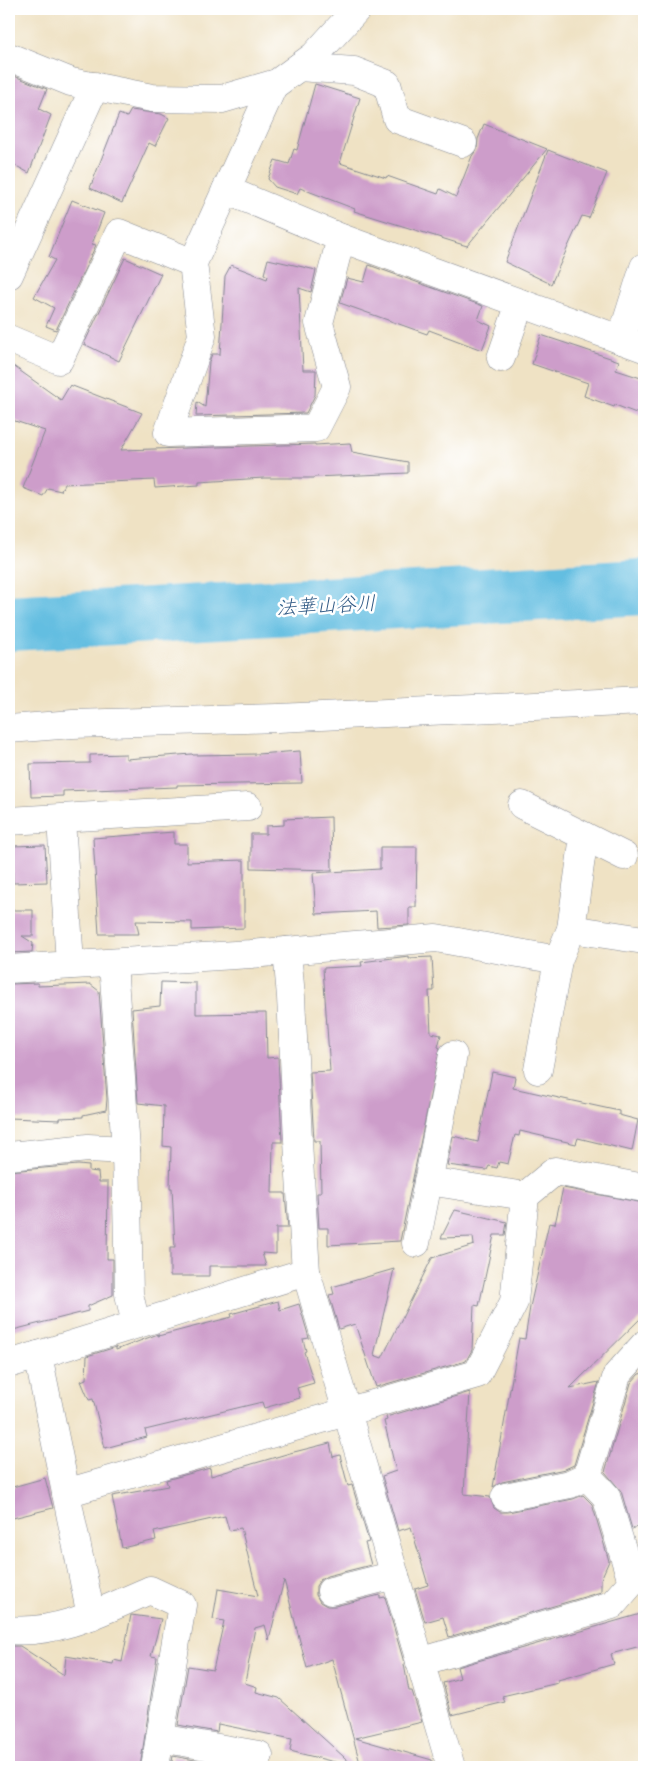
<svg xmlns="http://www.w3.org/2000/svg" width="653" height="1776" viewBox="0 0 653 1776" font-family="'Gochi Hand','Klee One',sans-serif">
<rect width="100%" height="100%" fill="#fff"/>
<filter id="ink" filterUnits="userSpaceOnUse"><feTurbulence type="fractalNoise" baseFrequency=".02" numOctaves="2"/><feDisplacementMap in="SourceGraphic" scale="10" xChannelSelector="R" yChannelSelector="G"/><feConvolveMatrix kernelMatrix="1 2 1 2 8 2 1 2 1" color-interpolation-filters="sRGB"/></filter>
<filter id="wash" filterUnits="userSpaceOnUse"><feTurbulence type="fractalNoise" baseFrequency=".0096" numOctaves="4" result="noise"/><feDisplacementMap in="SourceGraphic" scale="20" xChannelSelector="R" yChannelSelector="G"/><feGaussianBlur stdDeviation="1.12" result="paint"/><feColorMatrix in="noise" values="0 0 0 0 0 0 0 0 0 0 0 0 0 0 0 0 0 1.4 0 .05"/><feComposite in="paint" operator="in"/></filter>
<g filter="url(#wash)">
<rect width="100%" height="100%" fill="#efe2c4"/>
<g fill="none" stroke-linecap="round" stroke-linejoin="round">
<!-- river -->
<polyline stroke="#63bee1" stroke-width="56" points="9,623 644,587"/>
</g>
<g id="blocks">
<!-- building -->
<g fill="#cd9dca">
<polygon points="9,74 47,89 39,109 51,115 29,173 9,162"/>
<polygon points="315,84 360,98 340,163 386,178 387,176 438,194 440,189 456,197 472,156 477,149 478,139 484,124 547,149 467,246 354,211 355,209 300,188 297,194 275,187 268,179 275,160 289,164 294,149 297,150"/>
<polygon points="131,110 161,114 169,118 155,146 149,143 122,203 90,188 119,114 127,117"/>
<polygon points="548,150 607,173 589,218 582,216 551,284 505,262"/>
<polygon points="72,200 104,213 92,244 96,245 56,330 46,326 54,308 34,297 55,260 49,257"/>
<polygon points="125,258 161,274 119,361 84,344"/>
<polygon points="268,259 316,270 311,292 299,288 303,370 316,370 315,395 306,413 196,416 197,402 205,407 209,362 212,354 220,354 225,276 231,265 267,279 268,276 264,274"/>
<polygon points="369,265 483,306 478,320 491,326 482,350 429,330 427,334 340,303 347,278 364,282"/>
<polygon points="541,335 619,361 616,370 644,379 644,416 615,405 614,407 584,396 588,383 532,364"/>
<polygon points="9,363 61,400 70,385 142,413 121,450 315,444 315,445 350,443 352,452 408,462 408,473 314,477 314,478 264,478 199,482 199,485 155,488 154,480 64,484 61,491 48,488 43,496 23,488 45,431 9,419"/>
<polygon points="300,751 302,783 177,785 177,787 63,791 63,796 31,797 30,764 90,763 90,755 126,754 126,759 192,754 193,755 257,754"/>
<polygon points="331,817 332,870 251,868 251,834 266,834 266,826 284,825 284,819"/>
<polygon points="174,832 174,844 187,844 187,862 244,860 244,928 192,930 192,922 136,921 139,934 99,934 93,838"/>
<polygon points="45,845 47,882 13,883 12,846"/>
<polygon points="380,847 417,847 416,907 409,907 409,925 377,927 376,911 316,914 313,873 380,869"/>
<polygon points="9,910 33,910 33,936 22,936 33,943 32,952 9,953"/>
<polygon points="409,956 409,958 432,957 434,991 429,991 431,1033 441,1035 438,1047 440,1048 400,1241 328,1245 328,1228 319,1228 317,1193 321,1193 320,1141 314,1141 310,1072 330,1071 323,968 362,966 361,962"/>
<polygon points="161,982 196,983 196,1014 266,1013 267,1058 278,1057 282,1142 273,1142 272,1193 285,1193 288,1228 276,1228 276,1254 262,1253 266,1266 209,1266 209,1276 170,1276 170,1248 175,1248 172,1188 170,1188 171,1147 163,1146 164,1106 138,1103 132,1009 160,1006"/>
<polygon points="38,983 38,986 90,984 99,991 107,1099 106,1110 83,1115 83,1117 60,1118 60,1120 9,1118 9,984"/>
<polygon points="492,1072 515,1077 513,1088 619,1111 619,1115 638,1120 632,1151 578,1138 576,1144 520,1131 519,1136 515,1135 508,1164 499,1162 497,1168 489,1166 487,1170 447,1165 453,1136 478,1142"/>
<polygon points="78,1165 89,1166 89,1171 98,1172 99,1182 108,1182 107,1259 113,1259 113,1295 88,1306 88,1311 9,1331 9,1171"/>
<polygon points="563,1188 644,1203 644,1315 570,1388 599,1382 574,1465 565,1469 502,1482 493,1487 519,1338 525,1339 530,1307 549,1223 555,1224"/>
<polygon points="455,1210 507,1222 505,1235 494,1235 479,1306 474,1305 472,1350 466,1361 376,1387 355,1324 339,1329 329,1295 334,1294 332,1287 394,1269 374,1355 382,1358 432,1258 474,1245 473,1237 441,1238"/>
<polygon points="278,1301 280,1310 299,1304 309,1338 303,1339 306,1351 304,1352 314,1383 297,1388 300,1398 264,1408 262,1402 145,1430 147,1437 105,1448 93,1399 89,1400 81,1381 86,1379 87,1356 116,1347 116,1350 158,1334 158,1336 232,1317 231,1314"/>
<polygon points="644,1373 644,1524 632,1529 621,1491 605,1472 631,1383 639,1374"/>
<polygon points="470,1392 464,1494 490,1497 494,1508 500,1512 508,1512 573,1499 583,1495 592,1504 609,1561 601,1579 601,1592 449,1637 443,1617 425,1622 415,1589 428,1585 411,1527 398,1531 382,1476 396,1471 384,1421 387,1420 386,1417"/>
<polygon points="330,1443 333,1457 340,1455 348,1486 352,1485 369,1542 365,1543 371,1565 327,1576 320,1580 316,1586 316,1595 320,1602 327,1606 335,1606 380,1595 380,1598 385,1597 403,1659 409,1691 412,1691 422,1722 355,1738 432,1760 431,1767 361,1767 332,1659 307,1668 284,1580 269,1640 265,1625 255,1628 245,1683 257,1687 256,1692 279,1698 355,1767 290,1751 292,1739 218,1724 217,1732 178,1725 188,1666 213,1670 224,1621 213,1619 218,1589 258,1596 241,1528 229,1530 225,1516 154,1532 156,1540 122,1548 112,1496 168,1486 166,1480 210,1468 211,1476 290,1453"/>
<polygon points="45,1478 53,1508 9,1519 9,1488"/>
<polygon points="644,1613 644,1645 611,1654 614,1664 558,1680 558,1683 502,1696 505,1702 452,1715 443,1683 460,1678 457,1667"/>
<polygon points="131,1615 161,1619 151,1656 157,1657 140,1767 9,1767 9,1713 12,1697 9,1695 9,1646 20,1646 64,1675 66,1656 113,1664 114,1660 122,1662"/>
<polygon points="173,1756 211,1763 211,1767 171,1767"/>
</g>
</g>
</g>
<g filter="url(#ink)">
<use href="#blocks" fill-opacity="0" stroke="#858891" stroke-width="1"/>
<g fill="none" stroke-linecap="round" stroke-linejoin="round">
<defs>
<g id="minor">
<polyline points="9,57 71,82 152,98 222,99 277,83 314,56 357,9"/>
<polyline points="299,67 354,71 387,84 397,119 463,143"/>
<polyline points="274,84 193,263 202,336 168,433 316,428 337,387 319,323 341,238"/>
<polyline points="226,190 341,238 644,348"/>
<polyline points="9,275 95,86"/>
<polyline points="9,339 59,360 119,233 193,263"/>
<polyline points="621,340 644,267"/>
<polyline points="501,358 520,303"/>
<polyline points="9,729 73,724 278,718 644,701"/>
<polyline points="522,805 624,856"/>
<polyline points="61,819 70,965"/>
<polyline points="9,821 248,807"/>
<polyline points="571,929 644,940"/>
<polyline points="287,951 291,997 299,1160 306,1272"/>
<polyline points="113,963 126,1150 129,1294 136,1324"/>
<polyline points="9,969 251,954 436,938 558,960"/>
<polyline points="538,1070 558,960 571,929 584,836"/>
<polyline points="9,1156 88,1148 126,1150"/>
<polyline points="428,1181 525,1196"/>
<polyline points="416,1243 453,1055"/>
<polyline points="38,1355 91,1616"/>
<polyline points="9,1364 306,1272 451,1767"/>
<polyline points="66,1493 477,1374 514,1302 525,1196 555,1171 644,1188"/>
<polyline points="505,1497 570,1484 587,1476"/>
<polyline points="331,1591 395,1575"/>
<path d="M9,1630C59,1635 106,1609 150,1590L182,1605L155,1767"/>
<polyline points="420,1662 612,1605 632,1582 606,1496 587,1476 617,1375 644,1345"/>
<polyline points="160,1738 259,1755"/>
</g>
</defs>
<!-- minor casing -->
<use href="#minor" stroke="#858891" stroke-width="29"/>
<!-- minor -->
<use href="#minor" stroke="#fff" stroke-width="28"/>
</g>
</g>
<g text-anchor="middle" stroke-width="5" stroke-linejoin="round" paint-order="stroke">
<!-- water labels -->
<g font-size="20" font-style="italic" fill="#315a85" stroke="#fff">
<text transform="translate(326 605) rotate(-3)" y="7">法華山谷川</text>
</g>
</g>
<!-- margin -->
<rect width="653" height="1776" fill="none" stroke="#fff" stroke-width="30"/>
</svg>
